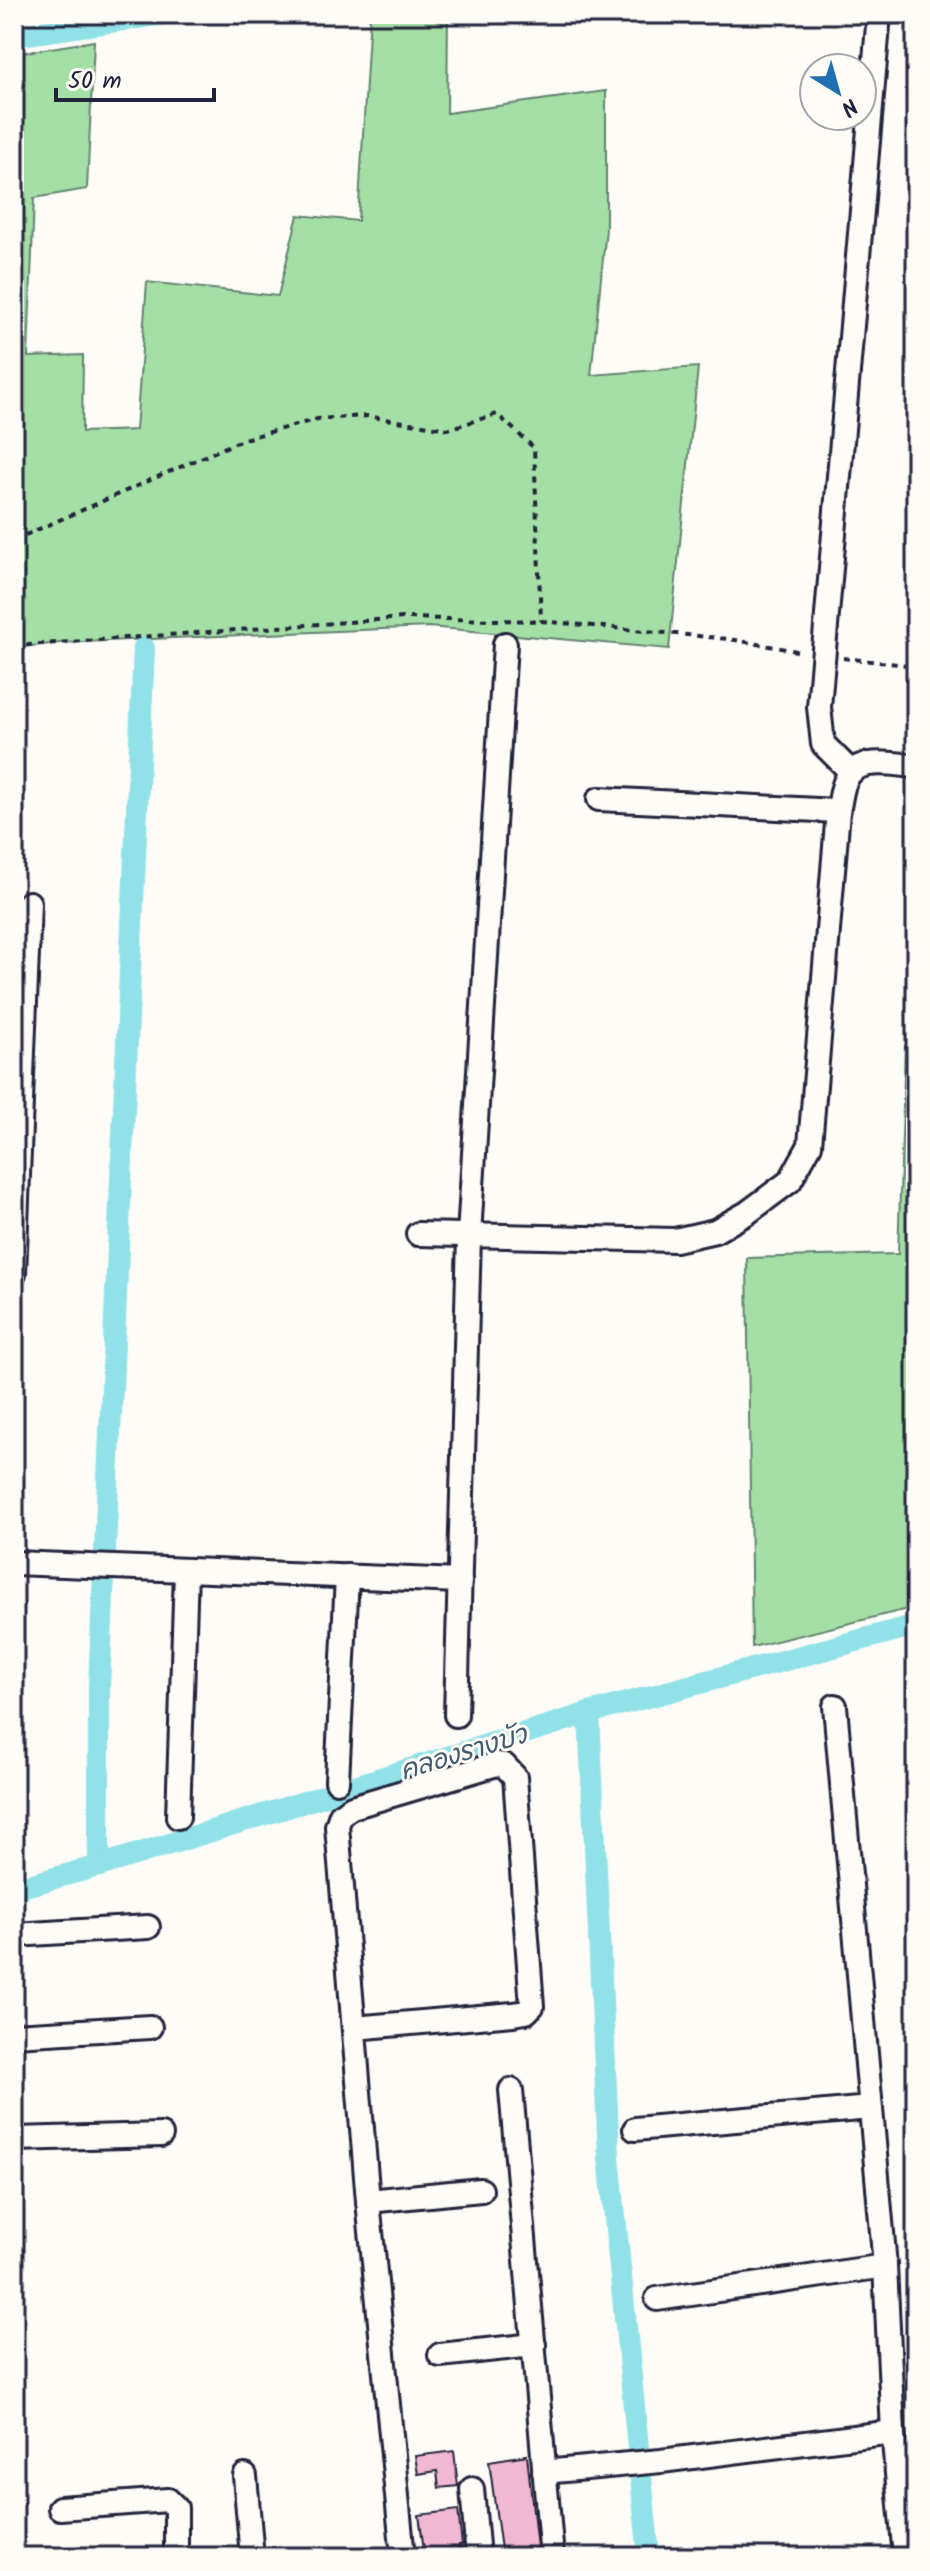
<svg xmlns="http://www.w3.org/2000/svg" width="930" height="2571" viewBox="0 0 930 2571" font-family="Kalam,'Playpen Sans Thai',sans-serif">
<rect width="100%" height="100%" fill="#fdfcf7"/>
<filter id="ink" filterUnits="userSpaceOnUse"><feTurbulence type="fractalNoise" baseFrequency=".0125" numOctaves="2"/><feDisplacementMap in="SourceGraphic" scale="16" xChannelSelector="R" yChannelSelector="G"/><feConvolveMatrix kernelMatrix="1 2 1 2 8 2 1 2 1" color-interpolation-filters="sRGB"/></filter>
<g filter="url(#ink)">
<!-- green -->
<g fill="#a4e0a6" stroke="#638170" stroke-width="2">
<polygon points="370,14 448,14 447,113 606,91 606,229 591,375 698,367 669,649 429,627 60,643 14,648 14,54 94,41 87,189 34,198 28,357 83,355 82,432 136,430 147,282 278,296 298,215 358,221"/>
<polygon points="916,1045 916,1607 752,1647 747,1258 898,1254 905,1046"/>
</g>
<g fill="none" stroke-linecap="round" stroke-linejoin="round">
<!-- canal -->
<g stroke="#90e1e8" stroke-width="22">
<polyline points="14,36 163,14"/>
<polyline points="589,1713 609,2157 649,2557"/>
<polyline points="99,1866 99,1688 144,648"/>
<polyline points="14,1889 99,1866 589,1713 916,1625"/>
</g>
</g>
<!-- building -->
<g fill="#f0b9d1" stroke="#22223b" stroke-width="2">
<polygon points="454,2451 458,2486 439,2488 437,2471 418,2474 415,2456"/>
<polygon points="527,2455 538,2557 502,2557 489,2461"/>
<polygon points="458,2510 462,2545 459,2545 461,2557 425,2557 419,2515"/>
</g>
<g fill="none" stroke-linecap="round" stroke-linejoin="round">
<defs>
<g id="minor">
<polyline points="851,772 823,744 819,707 879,14"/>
<path d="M599,799L838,811C841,801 841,789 846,780C856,755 895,765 916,766"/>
<polyline points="418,1234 675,1240 715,1231 747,1213 790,1181 810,1145 838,811"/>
<polyline points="14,1274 29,903"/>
<polyline points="14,1563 460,1581"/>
<polyline points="835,1706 885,2266 893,2432 905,2557"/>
<polyline points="456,1715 469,1236 505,644"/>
<polyline points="337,1781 347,1576"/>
<polyline points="178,1817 186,1570"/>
<polyline points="14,1935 148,1927"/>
<polyline points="354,2028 513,2014 526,2012 532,2006 515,1777 504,1765 497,1764 352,1807 341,1814 337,1826 368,2201 403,2557"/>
<polyline points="14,2035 150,2027"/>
<polyline points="511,2090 552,2557"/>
<polyline points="635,2129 870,2108"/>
<polyline points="14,2139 161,2135"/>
<polyline points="368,2201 481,2190"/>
<polyline points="657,2299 885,2266"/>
<polyline points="440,2355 534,2345"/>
<polyline points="544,2472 661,2461 893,2432"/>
<polyline points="245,2476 252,2557"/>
<polyline points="472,2489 478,2557"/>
<polyline points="60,2508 168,2500 176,2508 176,2557"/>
</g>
</defs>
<!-- minor casing -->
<use href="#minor" stroke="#22223b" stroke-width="28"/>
<!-- path -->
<g stroke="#22223b" stroke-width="4" stroke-dasharray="6 6" stroke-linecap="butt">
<polyline points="14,540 244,439 318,419 366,416 448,429 497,414 534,448 541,621"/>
<polyline points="14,646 404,618 541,621 729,639 803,652"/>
<polyline points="843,658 916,666"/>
</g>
<!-- minor -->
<use href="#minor" stroke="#fdfcf7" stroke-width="22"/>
</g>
</g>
<g text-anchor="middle" stroke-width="6" stroke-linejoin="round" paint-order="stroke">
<!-- water labels -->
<g font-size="26" font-style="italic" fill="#435b6f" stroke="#fdfcf7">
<text transform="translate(463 1752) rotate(-17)" y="9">คลองรางบัว</text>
</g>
</g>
<!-- margin -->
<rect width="930" height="2571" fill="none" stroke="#fdfcf7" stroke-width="48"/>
<rect x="24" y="24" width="882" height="2523" fill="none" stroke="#22223b" stroke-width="3" filter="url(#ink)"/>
<!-- north arrow -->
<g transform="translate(838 92) rotate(143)"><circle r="38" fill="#fdfcf7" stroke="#a5a5ac" stroke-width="2"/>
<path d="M0-6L14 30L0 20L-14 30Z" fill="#1f6fb2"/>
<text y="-12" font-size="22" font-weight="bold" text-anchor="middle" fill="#22223b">N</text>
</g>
<!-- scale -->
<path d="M56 88v12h158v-12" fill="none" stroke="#22223b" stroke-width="4"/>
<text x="68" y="88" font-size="24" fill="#22223b" stroke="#fdfcf7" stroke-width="6" paint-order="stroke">50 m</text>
</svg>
